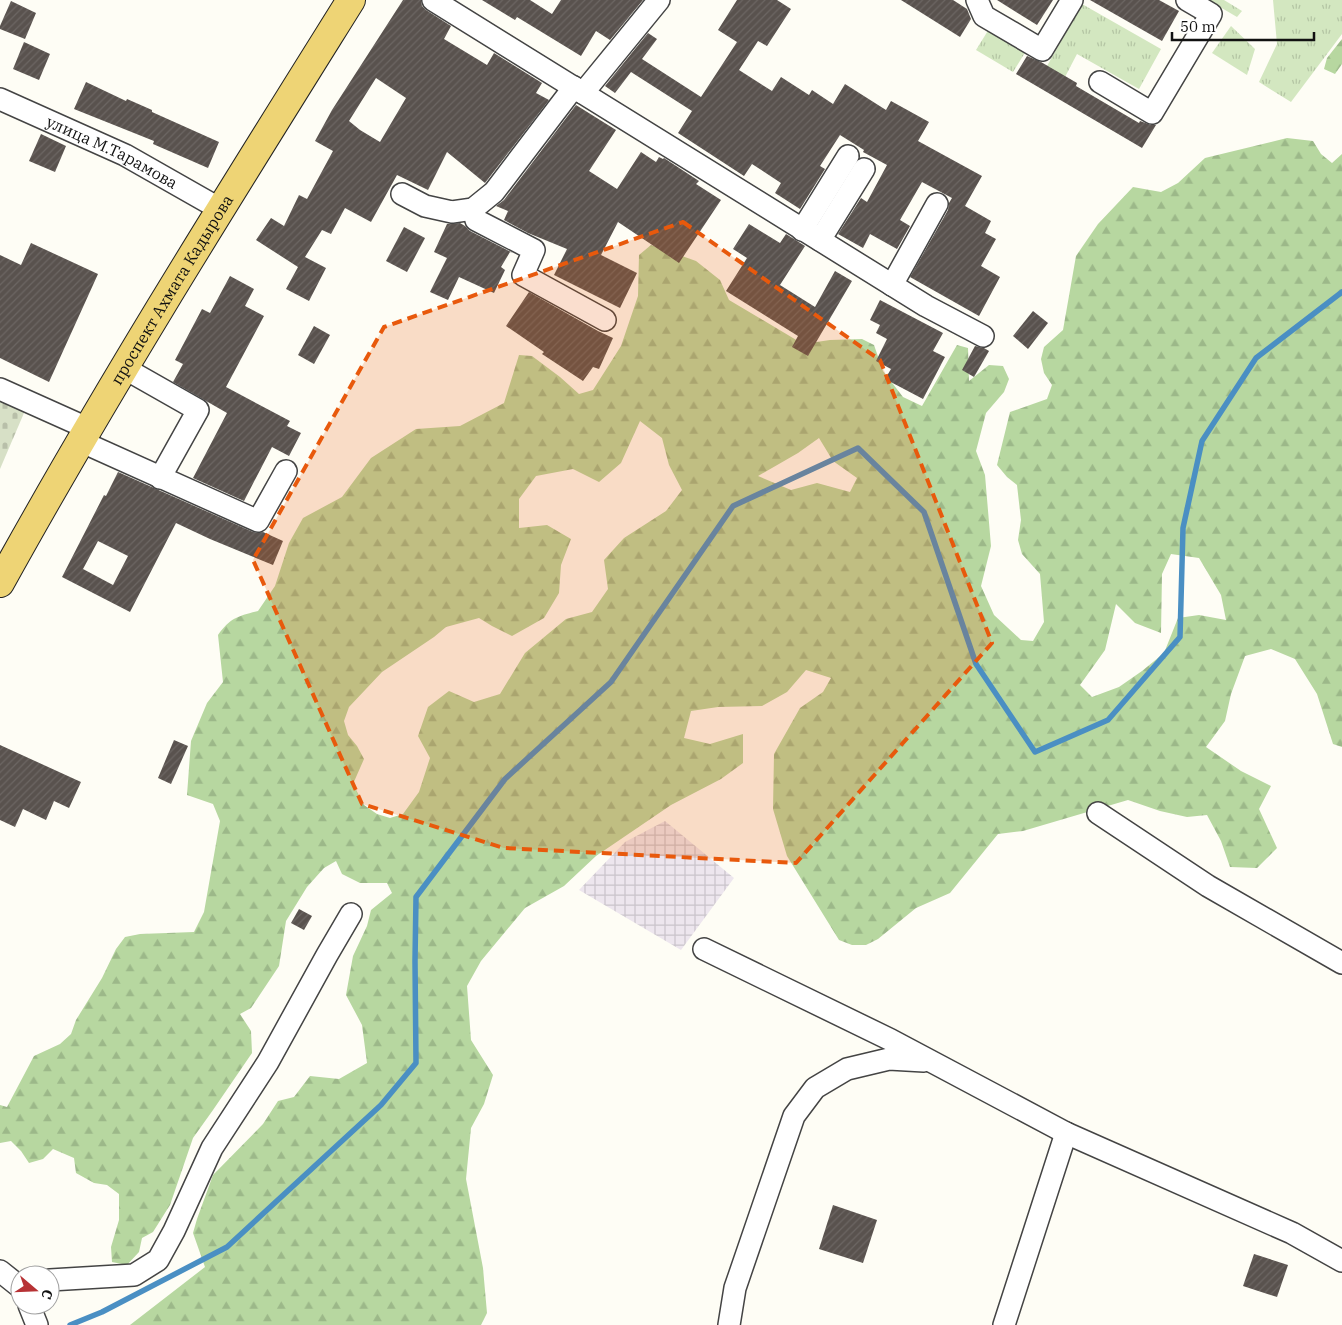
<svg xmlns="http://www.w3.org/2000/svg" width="1342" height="1325" viewBox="0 0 1342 1325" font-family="'IBM Plex Serif',serif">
<defs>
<pattern id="industrial-grid" width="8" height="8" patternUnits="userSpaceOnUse" patternTransform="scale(1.25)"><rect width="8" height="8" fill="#ede6ee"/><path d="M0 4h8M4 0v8" fill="none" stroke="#cac4cb"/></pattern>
<pattern id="grass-tufts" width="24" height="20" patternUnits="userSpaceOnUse" patternTransform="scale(1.25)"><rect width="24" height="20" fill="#d3e7c0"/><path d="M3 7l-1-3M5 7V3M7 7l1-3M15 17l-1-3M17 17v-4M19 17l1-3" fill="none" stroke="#b4c5a4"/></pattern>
<pattern id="forest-firs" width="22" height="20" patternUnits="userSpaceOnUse" patternTransform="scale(1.25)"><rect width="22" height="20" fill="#b7d7a0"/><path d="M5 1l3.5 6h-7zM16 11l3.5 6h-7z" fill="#9cb889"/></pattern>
<pattern id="cemetery-stones" width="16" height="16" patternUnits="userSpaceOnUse" patternTransform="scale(1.25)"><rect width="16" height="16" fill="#d7e0c6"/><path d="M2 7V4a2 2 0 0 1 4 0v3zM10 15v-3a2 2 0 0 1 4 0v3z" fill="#b8bfa9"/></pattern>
<pattern id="building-hatch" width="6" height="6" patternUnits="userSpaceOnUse" patternTransform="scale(1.25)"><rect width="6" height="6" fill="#59524e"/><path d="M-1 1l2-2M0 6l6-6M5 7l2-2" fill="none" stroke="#6c6663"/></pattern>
</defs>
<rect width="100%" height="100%" fill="#fefdf5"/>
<!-- industrial -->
<polygon fill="url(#industrial-grid)" points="665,821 734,878 681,950 579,890 625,842"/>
<!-- grass -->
<g fill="url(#grass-tufts)">
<polygon points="1208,0 1224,0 1242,11 1237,17"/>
<polygon points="1273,0 1342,0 1342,34 1291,102 1259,82 1277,44"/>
<polygon points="1082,4 1161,49 1139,89 1077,54 1065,77 1047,66"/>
<polygon points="1231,26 1255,49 1247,75 1212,53"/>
<polygon points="989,29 1026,51 1013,72 976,50"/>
</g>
<!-- forest -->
<g fill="url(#forest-firs)" fill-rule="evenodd">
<polygon points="1342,39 1342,64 1335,74 1324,69 1327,58"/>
<path d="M1287,138L1313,141L1321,154L1332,163L1342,154V747L1333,744L1317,694L1295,659L1271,649L1245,656L1231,694L1225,721L1206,747L1241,771L1271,786L1259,809L1277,848L1257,868L1230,867L1221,841L1207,815L1187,817L1160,811L1128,800L1023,831L998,834L950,893L916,908L878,939L866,945H852L839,940L787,856L773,809L774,754L800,708L823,692L831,678L806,670L787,692L762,706L718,707L691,711L684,738L710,744L743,734V763L721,779L671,805L596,856L564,886L525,908L481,961L467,986L471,1040L493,1075L484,1104L471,1128L466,1179L483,1268L487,1313L481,1325H130L205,1267L193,1233L197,1219L213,1175L263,1124L278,1101L294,1097L310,1076L339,1079L367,1063L362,1025L346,995L353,956L367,926L371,910L392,893L387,883H360L342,874L336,861L324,868L307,887L286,921L279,966L251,1008L240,1014L251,1031L252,1053L213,1110L193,1138L170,1205L153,1232L142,1238L139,1252L127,1265L112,1262L111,1247L119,1220V1194L107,1185L94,1183L76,1173L74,1158L53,1149L43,1159L29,1163L21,1151L11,1141L0,1143V1105L7,1107L34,1056L60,1044L71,1034L76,1020L102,978L116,949L125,937L140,934L194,932L204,912L220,821L213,804L187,795L191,741L207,703L223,682L218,635C230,618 238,616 258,611L275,586L289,543L303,518L342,497L371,458L416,429L460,426L504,403L519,355L532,356L560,377L579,394L593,390L621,346L638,296L639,255L651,245L696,261L720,280L729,300L803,344L830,340L862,339L874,345L883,371L903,397L922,406L957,345L968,348L969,381L989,365L1003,366L1009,379L1004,392L986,413L976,451L985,475L991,546L981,586L994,615L1021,640L1033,641L1044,622L1040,574L1022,554L1018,540L1021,520L1017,485L1007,477L997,465L1010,412L1047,399L1052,385L1044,373L1041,359L1044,347L1063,330L1076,256L1098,224L1133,187L1161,192L1178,183L1205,158ZM640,421L662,438L669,465L682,490L666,511L624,538L604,560L608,589L592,612L566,619L525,653L500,694L474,702L449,691L428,707L418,736L430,758L419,792L403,814L390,818L377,814L364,805L353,784L364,759L357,746L348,735L344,721L349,707L382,672L434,637L446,627L479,618L492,626L512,636L544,618L559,593L561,565L571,539L547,525L519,528V499L536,476L573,469L599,482L621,463ZM819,438L833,461L857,478L850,492L817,483L791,490L758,476L798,453ZM1171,554L1199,558L1221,595L1226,620L1199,615L1178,618L1164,653L1142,671L1119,687L1092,697L1080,685L1105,650L1116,604L1135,623L1161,633L1162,574Z"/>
</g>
<!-- cemetery -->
<polygon fill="url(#cemetery-stones)" points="0,395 27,406 0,469"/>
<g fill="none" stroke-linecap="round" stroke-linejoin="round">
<!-- stream -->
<polyline stroke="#4a8fc3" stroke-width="5.5" points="70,1325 102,1312 227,1247 381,1105 416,1063 415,961 416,897 505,779 611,682 733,506 858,448 924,512 976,664 1035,752 1108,720 1180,637 1183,528 1202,441 1256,358 1342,292"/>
</g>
<!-- building -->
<g fill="url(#building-hatch)" fill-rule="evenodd">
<path d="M403,0H421L422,6L426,10L451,26L444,39L487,65L494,53L542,83L536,93L549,100L485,183L447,152L428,190L397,175L371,222L345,208L331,234L322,230L305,257L326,268L309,301L286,289L298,267L256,240L271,218L284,226L299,195L307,199L333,151L315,141L332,110ZM376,78L406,98L380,142L360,130L349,121Z"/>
<polygon points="482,0 530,0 552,14 561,0 643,0 610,40 596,31 581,56 517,17 515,20"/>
<polygon points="737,0 777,0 791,9 767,46 758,41 739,70 772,91 781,77 809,95 812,90 833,104 845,84 886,110 891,101 929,122 918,141 982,176 965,206 991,221 985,233 996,239 981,266 1000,277 979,316 910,277 948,210 949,203 952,198 922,182 900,220 910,226 897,249 870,234 863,248 838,234 861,198 867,202 887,165 863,152 864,150 840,135 820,166 825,169 800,209 775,193 781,183 752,164 744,176 678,133 692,111 631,72 615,93 605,86 648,33 657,39 642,59 701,97 737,42 718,30"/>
<polygon points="901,0 953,0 967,9 971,19 960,37"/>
<polygon points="997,0 1053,0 1037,25"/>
<polygon points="1090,0 1159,0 1179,11 1162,41"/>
<polygon points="11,1 36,13 25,39 0,29 0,26"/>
<polygon points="24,42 50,54 39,80 13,69"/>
<polygon points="1027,56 1041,62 1077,83 1076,86 1139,123 1140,121 1151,125 1156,125 1142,148 1016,74"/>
<polygon points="86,82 126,101 127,99 152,110 152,112 219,142 208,168 153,144 154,141 74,109"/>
<polygon points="576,105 616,130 589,171 617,189 641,152 656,162 659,157 663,159 664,158 699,181 696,184 721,200 679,263 618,222 601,255 637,273 620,308 554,275 567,249 528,233 504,220 508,211 496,206 504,200"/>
<polygon points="41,134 66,146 55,172 29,161"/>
<polygon points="460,223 465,226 470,231 513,253 510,252 501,267 505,270 494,293 459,277 448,300 430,292 447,258 434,252 447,224"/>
<polygon points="749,224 780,243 786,234 805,246 780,285 815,307 835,271 852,281 808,356 792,347 798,336 726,291 747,258 733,249"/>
<polygon points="404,227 425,238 407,272 386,261"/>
<polygon points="31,243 98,274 49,382 0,358 0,255 21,265"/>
<polygon points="230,276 254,289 245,306 264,316 226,387 290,421 287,426 301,433 289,456 272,447 244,501 193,478 227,413 173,382 183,364 175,360 202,309 210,313"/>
<polygon points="529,292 598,331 613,338 599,369 593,367 583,381 542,354 544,352 506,326"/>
<polygon points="880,300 943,333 933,351 945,357 923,399 885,379 891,369 876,361 887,339 876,333 880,325 870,320"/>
<polygon points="1033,311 1048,323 1028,349 1013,336"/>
<polygon points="314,326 330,335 314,364 298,355"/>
<polygon points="975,346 984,348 989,351 974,377 962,370"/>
<path d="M118,472L253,532L258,533L263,532L283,541L273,565L210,539L176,523L130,612L62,577L104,495L106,496ZM98,541L128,556L113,585L83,569Z"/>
<polygon points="174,740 188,746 171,784 158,778"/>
<polygon points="0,745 81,782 69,808 54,801 46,820 23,809 15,827 0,820"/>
<polygon points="299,909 312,916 304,930 291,923"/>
<polygon points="833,1205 877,1220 863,1263 819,1249"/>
<polygon points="1254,1254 1288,1265 1277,1297 1243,1286"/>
</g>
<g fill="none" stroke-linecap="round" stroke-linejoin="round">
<defs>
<g id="minor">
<polyline points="433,0 926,306 983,336"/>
<polyline points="977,0 984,16 1042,50 1072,0"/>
<polyline points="1100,82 1152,113 1211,14 1187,0"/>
<polyline points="583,93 659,0"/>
<path id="s1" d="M0,99L125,155L220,209"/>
<polyline points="402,194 425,206 452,212 473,209 494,192 574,87"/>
<polyline points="473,209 476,220 534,250 523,275 605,320"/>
<polyline points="802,230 848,156"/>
<polyline points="820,240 864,169"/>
<polyline points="892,285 937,204"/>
<polyline points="124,368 198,410 160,478"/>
<polyline points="0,389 87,428"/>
<polyline points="80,441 258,521 286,471"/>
<polyline points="1098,813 1208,886 1342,963"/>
<polyline points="704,949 891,1040 1066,1133 1292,1233 1342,1261"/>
<polyline points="0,1271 20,1287"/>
<polyline points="50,1280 134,1275 158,1260 174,1231 212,1148 268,1062 327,955 351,914"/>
<polyline points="29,1305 37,1325"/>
<polyline points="729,1325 735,1288 794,1116 815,1088 847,1069 889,1059 924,1061"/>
<polyline points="1004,1325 1066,1133"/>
</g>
<g id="major">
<path id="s2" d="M0,583C110,384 231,192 351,0"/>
</g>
</defs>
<!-- minor casing -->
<use href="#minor" stroke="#444" stroke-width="24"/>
<!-- major casing -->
<use href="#major" stroke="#222" stroke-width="30"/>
<!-- minor -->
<use href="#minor" stroke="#fff" stroke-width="21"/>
<!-- major -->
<use href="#major" stroke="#eed475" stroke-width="28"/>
</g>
<!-- marked area -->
<path fill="#e8590c" fill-opacity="0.2" stroke="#e8590c" stroke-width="4" stroke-dasharray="10 6" stroke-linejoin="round" d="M683,222L880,360L992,643L796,863L504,848L362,804L253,560L384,327Z"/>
<g text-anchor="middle" stroke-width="5" stroke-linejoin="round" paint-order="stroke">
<!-- street labels -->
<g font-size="16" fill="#111" stroke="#fff">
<text dy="6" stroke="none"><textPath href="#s1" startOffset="124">улица М.Тарамова</textPath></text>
<text dy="6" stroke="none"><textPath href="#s2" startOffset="340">проспект Ахмата Кадырова</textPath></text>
</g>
</g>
<!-- north arrow -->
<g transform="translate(35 1290) rotate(109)"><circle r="24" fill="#ffffff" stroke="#a0a0a0"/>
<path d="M0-4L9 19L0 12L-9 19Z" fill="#b73235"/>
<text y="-8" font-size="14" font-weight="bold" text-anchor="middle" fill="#111111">С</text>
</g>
<!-- scale -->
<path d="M1172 32v8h142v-8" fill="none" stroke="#111111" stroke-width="2.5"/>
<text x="1180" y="32" font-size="15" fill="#111111" stroke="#ffffff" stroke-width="4" paint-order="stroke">50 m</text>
</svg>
